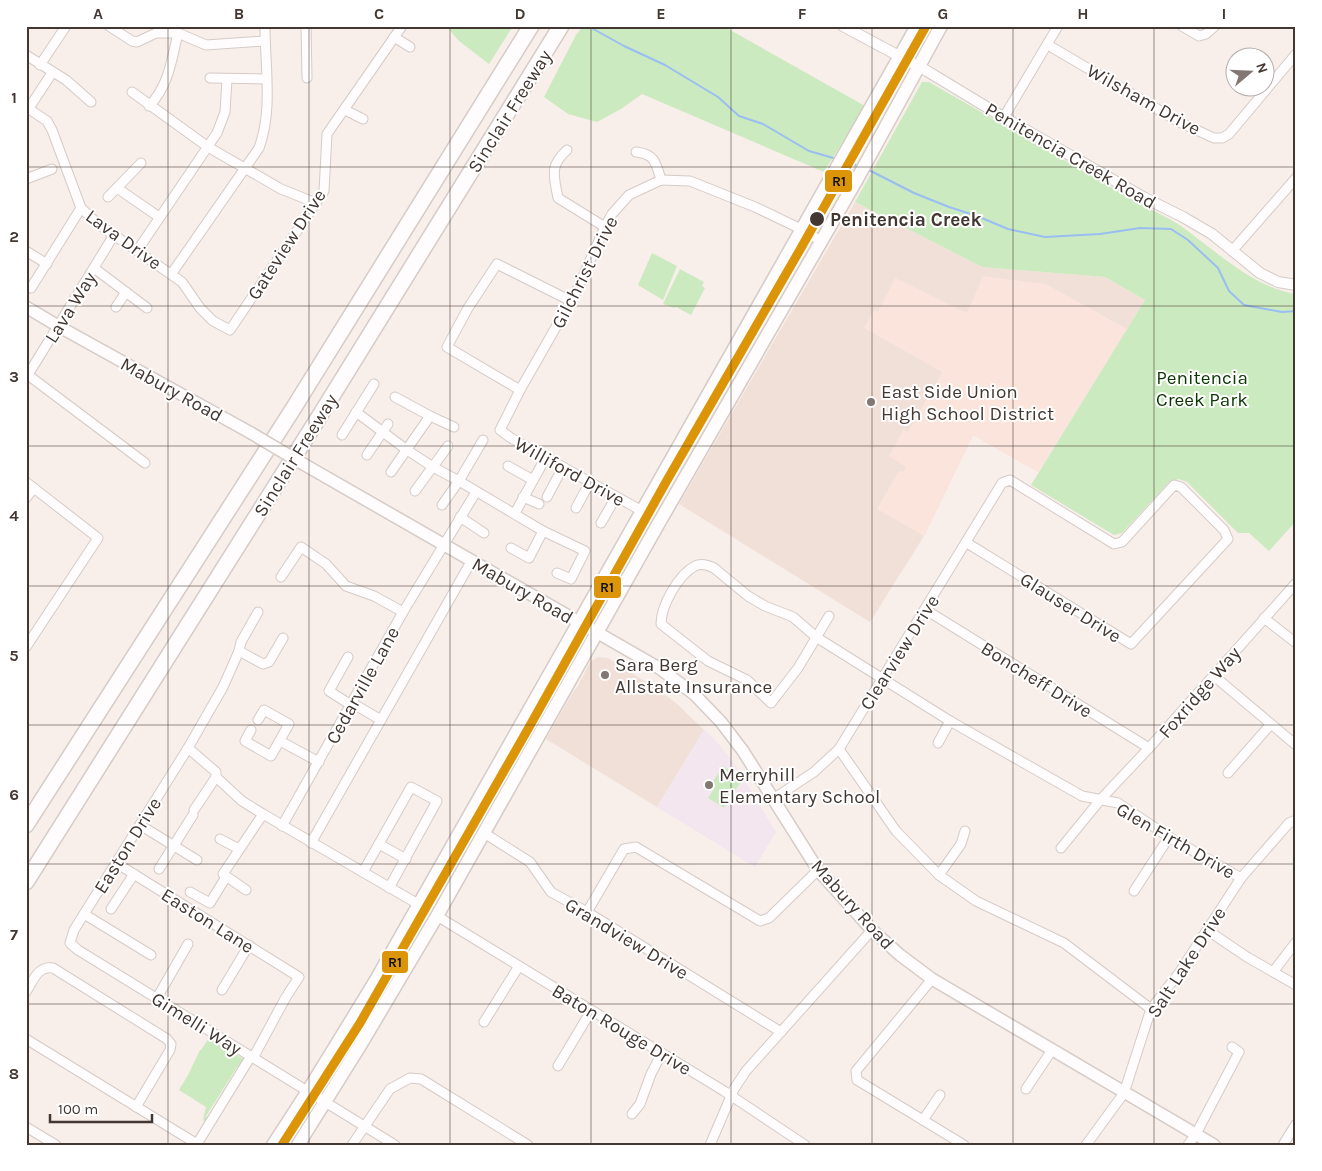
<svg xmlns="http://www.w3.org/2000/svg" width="1322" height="1171" viewBox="0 0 1322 1171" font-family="Karla,sans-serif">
<rect width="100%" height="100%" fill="#f8eeea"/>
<!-- commercial -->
<g fill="#f1e0d8">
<polygon points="855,202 982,267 1105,277 1145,300 1038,472 973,435 924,536 870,622 679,504"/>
<polygon points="598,657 608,658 657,689 676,703 704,730 657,807 546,739 573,692 578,686 590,662"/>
</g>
<!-- built -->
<polygon fill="#fae4db" points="983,276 1046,284 1127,329 1038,472 973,435 924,536 877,509 899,471 903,472 906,467 889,456 903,430 908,432 942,372 864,328 874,310 878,312 895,278 967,313"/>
<!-- education -->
<polygon fill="#f4e6ee" points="704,730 713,737 734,763 776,832 755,867 657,807"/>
<!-- green -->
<g fill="#cceabf">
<polygon points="446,26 513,26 489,64 459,41"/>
<polygon points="583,26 723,26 865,106 824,172 642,94 621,109 597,122 568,114 544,97 576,35"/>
<path d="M922,82H929L1137,202C1152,210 1167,217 1181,226C1216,251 1252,287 1296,294V521L1269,551L1249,533H1238L1187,482L1179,479L1169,482L1122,533L1114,535L1031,485L1145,300L1105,277L982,267L855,202Z"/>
<polygon points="652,253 677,266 663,300 638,285"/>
<polygon points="680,269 704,282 702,286 705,288 691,315 676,307 674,308 663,304"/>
<polygon points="723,766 734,773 740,783 724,808 708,798 714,789 710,786"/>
<polygon points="209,1038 245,1060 239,1067 237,1067 206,1116 208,1119 206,1122 203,1120 206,1107 179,1090 188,1075 200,1050 201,1050"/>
</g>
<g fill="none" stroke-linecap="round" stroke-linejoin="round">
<!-- stream -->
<g stroke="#9abdf2" stroke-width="2">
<polyline points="588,26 624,46 665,65 718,97 739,116 763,124 809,151 837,159"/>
<polyline points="846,162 858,166"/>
<polyline points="867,169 914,193 949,207 977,216 1008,229 1045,237 1100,234 1140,228 1171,229 1188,240 1218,268 1229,291 1244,305 1282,312 1296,311"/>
</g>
<defs>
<g id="minor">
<polyline points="109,26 132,41 137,42 156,33 178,33 206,45 265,41"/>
<polyline points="306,26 307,78"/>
<polyline points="1182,26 1199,36 1206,34 1215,26"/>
<polyline points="394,37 410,47"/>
<polyline points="1048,45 1181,123 1214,138 1222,138 1229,134 1296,54"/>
<polyline points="26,55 66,80 91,102"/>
<polyline points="40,65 66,26"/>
<polyline points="210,78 266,79"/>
<polyline points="132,92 208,147 281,189 316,203"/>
<path d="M149,106C169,86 172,58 178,33"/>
<polyline points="26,107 47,121 52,130 81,208 98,224 182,282 200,308 213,321 230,330 324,191 327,134 402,26"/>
<polyline points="29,108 52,73"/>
<polyline points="345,110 363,119"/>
<polyline points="1004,117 1058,26"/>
<path d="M567,150C549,166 554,176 558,198L605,227"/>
<path d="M636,152C655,154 656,163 661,180"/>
<polyline points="26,179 52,169"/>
<polyline points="117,188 159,217"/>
<polyline points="108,197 141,163"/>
<polyline points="26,251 47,264"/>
<polyline points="137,251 217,133 225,112 227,79"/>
<polyline points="1232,251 1296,178"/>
<polyline points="94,268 147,308"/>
<path d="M172,273L259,148C273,110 265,67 265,26"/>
<polyline points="31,288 81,208"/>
<polyline points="116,307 126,292"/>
<polyline points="28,375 145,463"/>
<polyline points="26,378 114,235"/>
<polyline points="520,390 447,347 468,308 497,264 571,301"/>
<polyline points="395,397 430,416 454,427"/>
<polyline points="356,412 407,450 433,467 459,481 543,531 585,551 571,579 557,573"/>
<polyline points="342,435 374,384"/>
<polyline points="367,455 388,424"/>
<polyline points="508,466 533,480"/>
<polyline points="391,472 430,416"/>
<polyline points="26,482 98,538 26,647"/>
<polyline points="415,491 448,446"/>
<polyline points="523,497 539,504"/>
<polyline points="547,497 563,467"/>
<polyline points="26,498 34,488"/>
<polyline points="442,505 459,481 483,440"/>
<polyline points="576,508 590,482"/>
<polyline points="642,511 511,438 500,430 520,390 576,292 605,227 612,214 629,195 661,180 690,181 755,207 801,229 821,241"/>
<polyline points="515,513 546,457"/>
<polyline points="460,517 484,533"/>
<polyline points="601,523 616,497"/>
<polyline points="511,548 529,558 543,531"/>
<polyline points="281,577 301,547 326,564 346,586 374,596 403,612"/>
<polyline points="926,610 1149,748"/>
<path d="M829,616L798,668L771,703L747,680L708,661L661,624C661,606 678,575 695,566C701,563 708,565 714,568L748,596L765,606L793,617L816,637L950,721L1082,796L1118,803L1169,837L1241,878"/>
<polyline points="1264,618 1296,643"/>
<polyline points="283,638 269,662 263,664 239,651 223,687 188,748 84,914 74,930 70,943 78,950 395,1145"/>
<polyline points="239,651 241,642 258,612"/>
<polyline points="348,657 329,691 351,705"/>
<polyline points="1214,676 1296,745"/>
<polyline points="352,703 381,720"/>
<polyline points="251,730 245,741 271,756 289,724 264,710 258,720"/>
<polyline points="280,741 319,762"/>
<polyline points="938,743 950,721"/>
<polyline points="188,748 216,772 216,777 242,801 263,814 418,904"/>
<polyline points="839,749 896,831 939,875 976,901 1064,943 1151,1009"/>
<polyline points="1228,773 1271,724"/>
<polyline points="773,799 814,772 839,749 1002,483 1010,480 1114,544 1122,542 1174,485 1181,487 1224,530 1228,539 1131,644 967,543"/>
<polyline points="194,810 216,777"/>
<polyline points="140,825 197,860"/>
<polyline points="282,826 403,612 476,492"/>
<polyline points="484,833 530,862 551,892 587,912 781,1032"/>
<polyline points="220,839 239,849"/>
<polyline points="311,843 472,560"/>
<polyline points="379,844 406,859"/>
<polyline points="1061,848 1101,799 1149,748 1296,583"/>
<polyline points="116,863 299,977 288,994"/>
<polyline points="159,869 193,815"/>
<polyline points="363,872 411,787 437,801 389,888"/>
<polyline points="939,875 961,844 965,831"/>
<polyline points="246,890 223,874 263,814"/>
<polyline points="1134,891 1169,837"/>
<polyline points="190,892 210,903 226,877"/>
<polyline points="111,909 134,874"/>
<polyline points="587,912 624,849 636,847 760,921 769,918 818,870"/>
<polyline points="84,914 151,955"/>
<polyline points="437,916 724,1091 805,1145"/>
<polyline points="1207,930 1247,957 1296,985"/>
<polyline points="1273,972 1296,942"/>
<polyline points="932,979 856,1071 857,1080 964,1145"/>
<polyline points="222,990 249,945"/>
<path d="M26,992C33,981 38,965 53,968L167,1039L171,1044L170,1050L136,1107"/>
<polyline points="157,998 188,944"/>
<polyline points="484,1022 519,966"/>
<polyline points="26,1039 197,1144 251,1056"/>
<polyline points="253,1058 286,997"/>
<polyline points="558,1066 591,1011"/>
<polyline points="1026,1089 1052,1050"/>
<polyline points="632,1114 640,1104 651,1074 662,1053"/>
<polyline points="923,1120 940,1095"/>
<polyline points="26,1127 56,1145"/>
<polyline points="352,1145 390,1089 410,1078 421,1079 528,1145"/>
<polyline points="710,1145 734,1089 746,1071 872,930"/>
<polyline points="1086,1145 1124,1093 1151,1009 1179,973 1241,878 1289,823 1296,820"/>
<polyline points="1188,1145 1196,1134 1239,1052 1232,1047"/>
<polyline points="1283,1145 1296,1124"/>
</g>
<polyline id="tertiary" points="843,26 927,71 998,114 1143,197 1183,217 1212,234 1260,273 1278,282 1296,285"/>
<g id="secondary">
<polyline points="26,307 58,326 251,433"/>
<polyline points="305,465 659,668 694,694 721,722 743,751 818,870 872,930 900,955 932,979 1214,1145"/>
</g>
<g id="primary">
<polyline points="273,1145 308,1091 376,980 917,26"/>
<polyline points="298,1145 361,1044 437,916 656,528 856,181 941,26"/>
</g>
<g id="motorway">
<polyline points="26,825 293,409 531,26"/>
<polyline points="26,882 319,417 561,26"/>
</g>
</defs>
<!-- minor casing -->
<use href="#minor" stroke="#d5cbc7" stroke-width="11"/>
<!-- tertiary casing -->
<use href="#tertiary" stroke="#d5cbc7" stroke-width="12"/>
<!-- secondary casing -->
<use href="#secondary" stroke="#d5cbc7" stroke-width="14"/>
<!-- primary casing -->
<use href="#primary" stroke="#d5cbc7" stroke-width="15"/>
<!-- motorway casing -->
<use href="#motorway" stroke="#d5cbc7" stroke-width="18"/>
<!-- minor -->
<use href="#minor" stroke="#fefcfc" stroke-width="9"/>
<!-- tertiary -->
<use href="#tertiary" stroke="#fefcfc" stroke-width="10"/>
<!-- secondary -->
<use href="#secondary" stroke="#fefcfc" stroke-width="11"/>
<!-- primary -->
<use href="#primary" stroke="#fefcfc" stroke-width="12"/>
<!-- motorway -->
<use href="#motorway" stroke="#fefcfc" stroke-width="15"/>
<defs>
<polyline id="secondary-bridge" points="251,433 305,465"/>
</defs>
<!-- secondary-bridge casing -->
<use href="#secondary-bridge" stroke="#d5cbc7" stroke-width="14" stroke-linecap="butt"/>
<!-- secondary-bridge -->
<use href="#secondary-bridge" stroke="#fefcfc" stroke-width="11"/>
<defs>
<polyline id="rail-1" points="282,1145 360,1023 532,722 666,482 801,248 926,26"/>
</defs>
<!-- rail-1 casing -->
<use href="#rail-1" stroke="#fff" stroke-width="12"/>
<!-- rail-1 -->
<use href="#rail-1" stroke="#dc9508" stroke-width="9"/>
</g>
<!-- grid -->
<path fill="none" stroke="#433732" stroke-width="1" stroke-opacity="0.55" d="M168,26V1145M309,26V1145M450,26V1145M591,26V1145M731,26V1145M872,26V1145M1013,26V1145M1154,26V1145M26,167H1296M26,306H1296M26,446H1296M26,586H1296M26,725H1296M26,864H1296M26,1004H1296"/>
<!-- markers -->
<circle fill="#433732" stroke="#fff" stroke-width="2" cx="817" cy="219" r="8"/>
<g fill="#827772" stroke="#fff" stroke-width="2">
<circle cx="871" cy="402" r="5"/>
<circle cx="605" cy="675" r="5"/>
<circle cx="709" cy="785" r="5"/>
</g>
<g text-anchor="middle" stroke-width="4" stroke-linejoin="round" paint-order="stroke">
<!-- street labels -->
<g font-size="19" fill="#433732" stroke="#fff">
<text transform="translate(1144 99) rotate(29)" y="7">Wilsham Drive</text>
<text transform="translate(509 111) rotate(-58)" y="7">Sinclair Freeway</text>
<text transform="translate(1071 155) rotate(30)" y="7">Penitencia Creek Road</text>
<text transform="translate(124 239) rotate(36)" y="7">Lava Drive</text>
<text transform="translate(286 244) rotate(-57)" y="7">Gateview Drive</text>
<text transform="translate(584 272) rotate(-63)" y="7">Gilchrist Drive</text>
<text transform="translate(70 307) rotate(-58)" y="7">Lava Way</text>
<text transform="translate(172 389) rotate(29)" y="7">Mabury Road</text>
<text transform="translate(295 455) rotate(-58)" y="7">Sinclair Freeway</text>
<text transform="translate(570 471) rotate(29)" y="7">Williford Drive</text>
<text transform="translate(523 590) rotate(30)" y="7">Mabury Road</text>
<text transform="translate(1071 607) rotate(32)" y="7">Glauser Drive</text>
<text transform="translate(899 652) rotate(-58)" y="7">Clearview Drive</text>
<text transform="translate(1037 679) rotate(32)" y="7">Boncheff Drive</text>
<text transform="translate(362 685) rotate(-61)" y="7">Cedarville Lane</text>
<text transform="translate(1199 692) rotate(-49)" y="7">Foxridge Way</text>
<text transform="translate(1176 840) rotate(30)" y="7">Glen Firth Drive</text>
<text transform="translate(127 845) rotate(-58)" y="7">Easton Drive</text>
<text transform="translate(853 904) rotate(48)" y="7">Mabury Road</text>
<text transform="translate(208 920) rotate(32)" y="7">Easton Lane</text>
<text transform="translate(627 938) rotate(31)" y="7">Grandview Drive</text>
<text transform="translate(1186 962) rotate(-57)" y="7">Salt Lake Drive</text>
<text transform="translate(197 1023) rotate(32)" y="7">Gimelli Way</text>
<text transform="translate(622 1029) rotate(31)" y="7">Baton Rouge Drive</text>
</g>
<!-- stop labels -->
<g font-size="19" font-weight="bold" fill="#433732" stroke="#fff" text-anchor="start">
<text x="830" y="226">Penitencia Creek</text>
</g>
<!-- park labels -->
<g font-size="19" fill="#0a3802" stroke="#fff">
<text x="1202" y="384">Penitencia<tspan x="1202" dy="22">Creek Park</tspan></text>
</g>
<!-- poi labels -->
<g font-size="19" fill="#433732" stroke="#fff" text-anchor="start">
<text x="881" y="398">East Side Union<tspan x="881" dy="22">High School District</tspan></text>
<text x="615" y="671">Sara Berg<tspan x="615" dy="22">Allstate Insurance</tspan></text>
<text x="719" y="781">Merryhill<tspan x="719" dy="22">Elementary School</tspan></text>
</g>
</g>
<g stroke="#fff" stroke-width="2">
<rect x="824" y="169" width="29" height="24" rx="5" fill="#dc9508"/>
<rect x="593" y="575" width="29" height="24" rx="5" fill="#dc9508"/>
<rect x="381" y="950" width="28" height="24" rx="5" fill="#dc9508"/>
</g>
<g font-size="14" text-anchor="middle" font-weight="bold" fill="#111">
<text x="839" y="186">R1</text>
<text x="607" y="592">R1</text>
<text x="395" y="967">R1</text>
</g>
<!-- border -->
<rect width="1322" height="1171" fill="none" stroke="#ffffff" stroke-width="55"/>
<!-- north arrow -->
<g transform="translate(1250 72) rotate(71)"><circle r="24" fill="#ffffff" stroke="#b4afad"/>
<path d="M0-4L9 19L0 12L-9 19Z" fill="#827772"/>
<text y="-8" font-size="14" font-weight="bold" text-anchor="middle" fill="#433732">N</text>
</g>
<!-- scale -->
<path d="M50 1114v8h102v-8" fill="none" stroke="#433732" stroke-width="2.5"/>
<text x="58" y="1114" font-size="15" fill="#433732" stroke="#ffffff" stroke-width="4" paint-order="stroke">100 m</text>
<rect x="28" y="28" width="1266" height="1116" fill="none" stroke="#433732" stroke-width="2"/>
<g font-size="16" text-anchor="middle" font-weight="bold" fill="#433732">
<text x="98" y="19">A</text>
<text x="239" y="19">B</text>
<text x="379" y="19">C</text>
<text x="520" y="19">D</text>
<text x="661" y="19">E</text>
<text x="802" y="19">F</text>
<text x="943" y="19">G</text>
<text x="1083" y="19">H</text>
<text x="1224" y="19">I</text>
<text x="14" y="103">1</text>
<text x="14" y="242">2</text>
<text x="14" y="382">3</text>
<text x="14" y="521">4</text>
<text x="14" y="661">5</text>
<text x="14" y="800">6</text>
<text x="14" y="940">7</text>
<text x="14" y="1079">8</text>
</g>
</svg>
